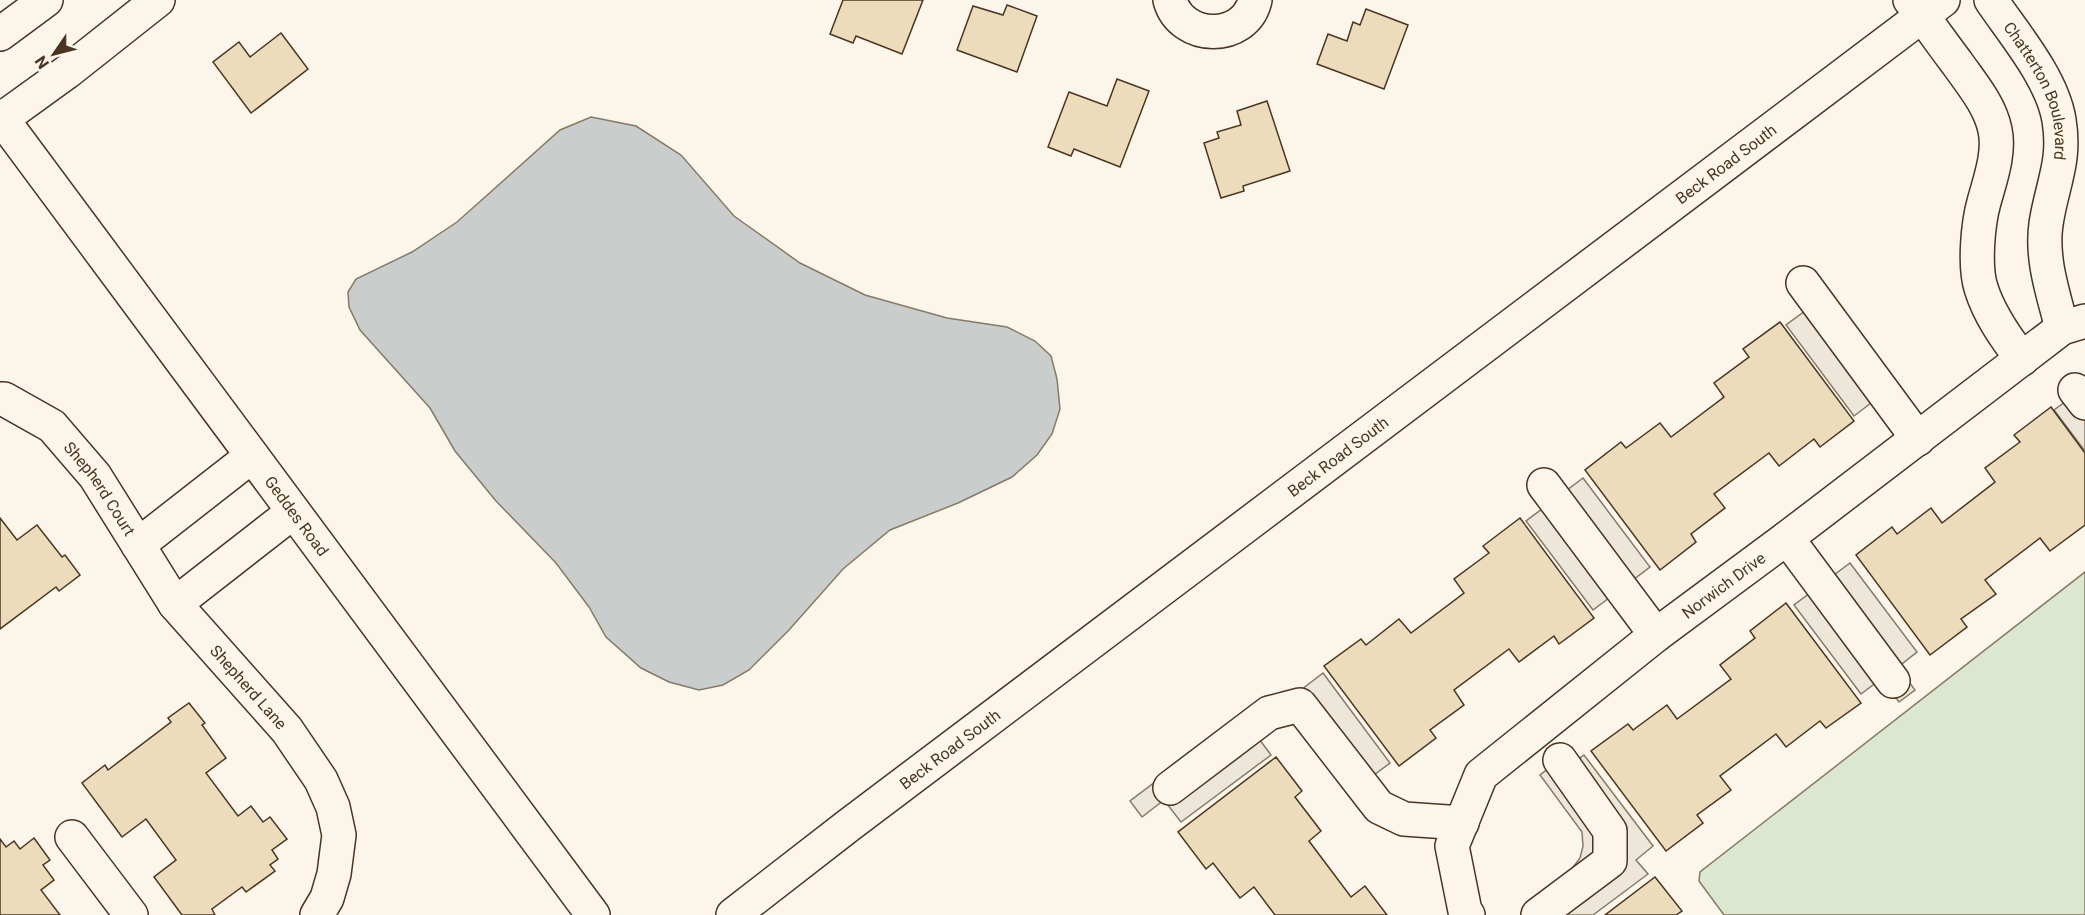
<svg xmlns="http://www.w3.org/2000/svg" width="2085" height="915" viewBox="0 0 2085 915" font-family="Roboto,sans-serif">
<rect width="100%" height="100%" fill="#fbf6e9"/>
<!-- green -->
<polygon fill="#dce7d0" stroke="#887966" stroke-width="1.5" points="2085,572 2085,915 1724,915 1699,881 1700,872"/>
<!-- parking -->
<g fill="#ede7d9" stroke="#887966" stroke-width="1.5">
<polygon points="1809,308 1893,386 1854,416 1786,325"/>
<polygon points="2085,376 2085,451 2054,410 2072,397 2067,389"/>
<polygon points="1583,478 1650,567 1593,610 1526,521"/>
<polygon points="1850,563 1917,652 1898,667 1915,690 1899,702 1881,679 1861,694 1794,605"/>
<polygon points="1323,673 1390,763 1351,792 1284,703"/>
<polygon points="1242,716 1271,755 1181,822 1164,800 1142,817 1130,801"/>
<polygon points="1584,755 1653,846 1636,860 1648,874 1593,915 1536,915 1527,902 1571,870 1580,858 1583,846 1582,832 1540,775 1560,760 1566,768"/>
</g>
<!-- water -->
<polygon fill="#c9cecd" stroke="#887966" stroke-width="1.5" points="591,117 636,126 681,155 734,216 800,263 865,295 947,318 1007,327 1035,341 1051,356 1057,379 1060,409 1052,434 1037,455 1012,477 958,503 890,530 843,569 789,630 749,670 723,685 699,690 669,682 641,668 606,637 589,607 556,563 496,501 455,451 430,408 360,330 349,307 348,292 356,279 412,252 457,222 560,130"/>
<!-- building -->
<g fill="#ecdcbc" stroke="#4a3520" stroke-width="1.5">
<polygon points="843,0 923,0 902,54 856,36 853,43 830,34"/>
<polygon points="1007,5 1037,16 1017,72 957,50 973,6 1003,15"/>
<polygon points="1366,9 1408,25 1384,89 1317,64 1328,34 1347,41 1353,22 1360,25"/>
<polygon points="281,33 308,69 251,113 213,62 239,42 250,57"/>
<polygon points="1117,79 1149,91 1120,167 1074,149 1071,156 1048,147 1069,92 1107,106"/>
<polygon points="1267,101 1290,171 1243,186 1244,191 1221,198 1204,143 1219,138 1217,132 1241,125 1237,111"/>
<polygon points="1780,322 1854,421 1820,447 1814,439 1779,466 1769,453 1714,494 1725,508 1691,534 1696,542 1660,570 1585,470 1621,442 1626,448 1660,423 1671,437 1724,397 1714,383 1749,357 1743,349"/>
<polygon points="2051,407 2085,453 2085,525 2050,551 2040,538 1985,580 1996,594 1961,619 1967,627 1930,655 1856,555 1892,527 1897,534 1931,508 1942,523 1995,482 1985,468 2020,442 2014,435"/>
<polygon points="0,518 17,540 37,525 62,557 65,555 80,575 59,591 56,587 0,629"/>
<polygon points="1520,518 1594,618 1559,644 1554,636 1519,662 1509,649 1454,690 1464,705 1430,730 1436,738 1399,766 1324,666 1361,639 1366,645 1399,619 1411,633 1464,593 1454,579 1489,553 1483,546"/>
<polygon points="1786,603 1861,703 1826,728 1820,721 1786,747 1776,734 1720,776 1731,790 1697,815 1703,823 1666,851 1591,751 1628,724 1633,730 1667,705 1677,719 1731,679 1720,665 1755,638 1750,631"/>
<polygon points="189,703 205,723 202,725 226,758 206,773 238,816 251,806 263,822 270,817 287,839 272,850 278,859 270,865 275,871 246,892 242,887 212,909 215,915 182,915 154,877 176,860 146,819 122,837 82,783 105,765 108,770 171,722 168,718"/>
<polygon points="1276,757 1302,791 1295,797 1321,831 1309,841 1351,897 1365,886 1387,915 1275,915 1254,887 1240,898 1213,863 1206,869 1178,832"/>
<polygon points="34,838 50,860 43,865 54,880 41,890 60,915 0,915 0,839 6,847 14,841 20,849"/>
<polygon points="1655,877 1682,911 1676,915 1605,915"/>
</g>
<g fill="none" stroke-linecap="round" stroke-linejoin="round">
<defs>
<g id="minor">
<path d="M1170,0C1181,41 1245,43 1255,0"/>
<path d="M1910,0C1926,20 1941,42 1957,63C1971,83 1990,105 1995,130C2000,153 1990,180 1984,202C1978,223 1974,266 1981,288C1989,314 2005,337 2022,359"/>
<path id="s1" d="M1991,0C2014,34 2052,78 2059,120C2066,162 2052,184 2046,224C2041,259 2053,293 2062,328"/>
<polyline points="0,34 46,0"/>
<polyline points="2,119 67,72 158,0"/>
<polyline points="1803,283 1918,439"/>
<polyline points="2075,390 2085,403"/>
<path id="s2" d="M0,399H4L52,426L95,476L175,604L287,730L321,780L333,807L339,835L334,874L327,898L317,915"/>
<polyline points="1544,485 1656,635"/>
<polyline points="1787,538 1893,681"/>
<polyline points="138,545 252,456"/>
<polyline points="175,604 293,512"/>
<polyline points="1170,788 1269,713 1300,705 1379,807 1404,819 1462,823"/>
<polyline points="72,837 131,915"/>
<path id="s3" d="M1468,915L1465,911L1452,846L1481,775L1656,635L1787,538L2062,328L2085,321"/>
<polyline points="1538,915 1610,861 1610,831 1560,760"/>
</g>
<g id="major">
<path id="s4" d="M0,116L593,915"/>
<path id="s5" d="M733,915L849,825L1943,0"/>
</g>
</defs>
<!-- minor casing -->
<use href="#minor" stroke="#4a3520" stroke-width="36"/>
<!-- major casing -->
<use href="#major" stroke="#4a3520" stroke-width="36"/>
<!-- minor -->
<use href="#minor" stroke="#fbf6e9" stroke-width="33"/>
<!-- major -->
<use href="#major" stroke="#fbf6e9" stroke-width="33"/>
</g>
<g text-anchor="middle" stroke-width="4.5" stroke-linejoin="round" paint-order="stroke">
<!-- street labels -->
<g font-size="16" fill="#4a3520" stroke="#fbf6e9">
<text dy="6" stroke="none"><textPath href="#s1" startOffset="104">Chatterton Boulevard</textPath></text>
<text dy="6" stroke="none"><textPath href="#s5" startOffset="1245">Beck Road South</textPath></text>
<text dy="6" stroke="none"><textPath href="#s5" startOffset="759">Beck Road South</textPath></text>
<text dy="6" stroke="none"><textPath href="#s2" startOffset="138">Shepherd Court</textPath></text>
<text dy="6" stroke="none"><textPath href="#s4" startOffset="498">Geddes Road</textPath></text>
<text dy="6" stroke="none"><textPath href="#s3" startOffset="456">Norwich Drive</textPath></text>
<text dy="6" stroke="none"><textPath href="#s2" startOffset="387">Shepherd Lane</textPath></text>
<text dy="6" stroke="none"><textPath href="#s5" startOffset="273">Beck Road South</textPath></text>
</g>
</g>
<!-- north arrow -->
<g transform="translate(54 54) rotate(235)" stroke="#fbf6e9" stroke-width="4.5" paint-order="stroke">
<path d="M0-4.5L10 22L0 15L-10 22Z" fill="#4a3520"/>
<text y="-9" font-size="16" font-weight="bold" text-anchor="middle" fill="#4a3520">N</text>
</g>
</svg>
